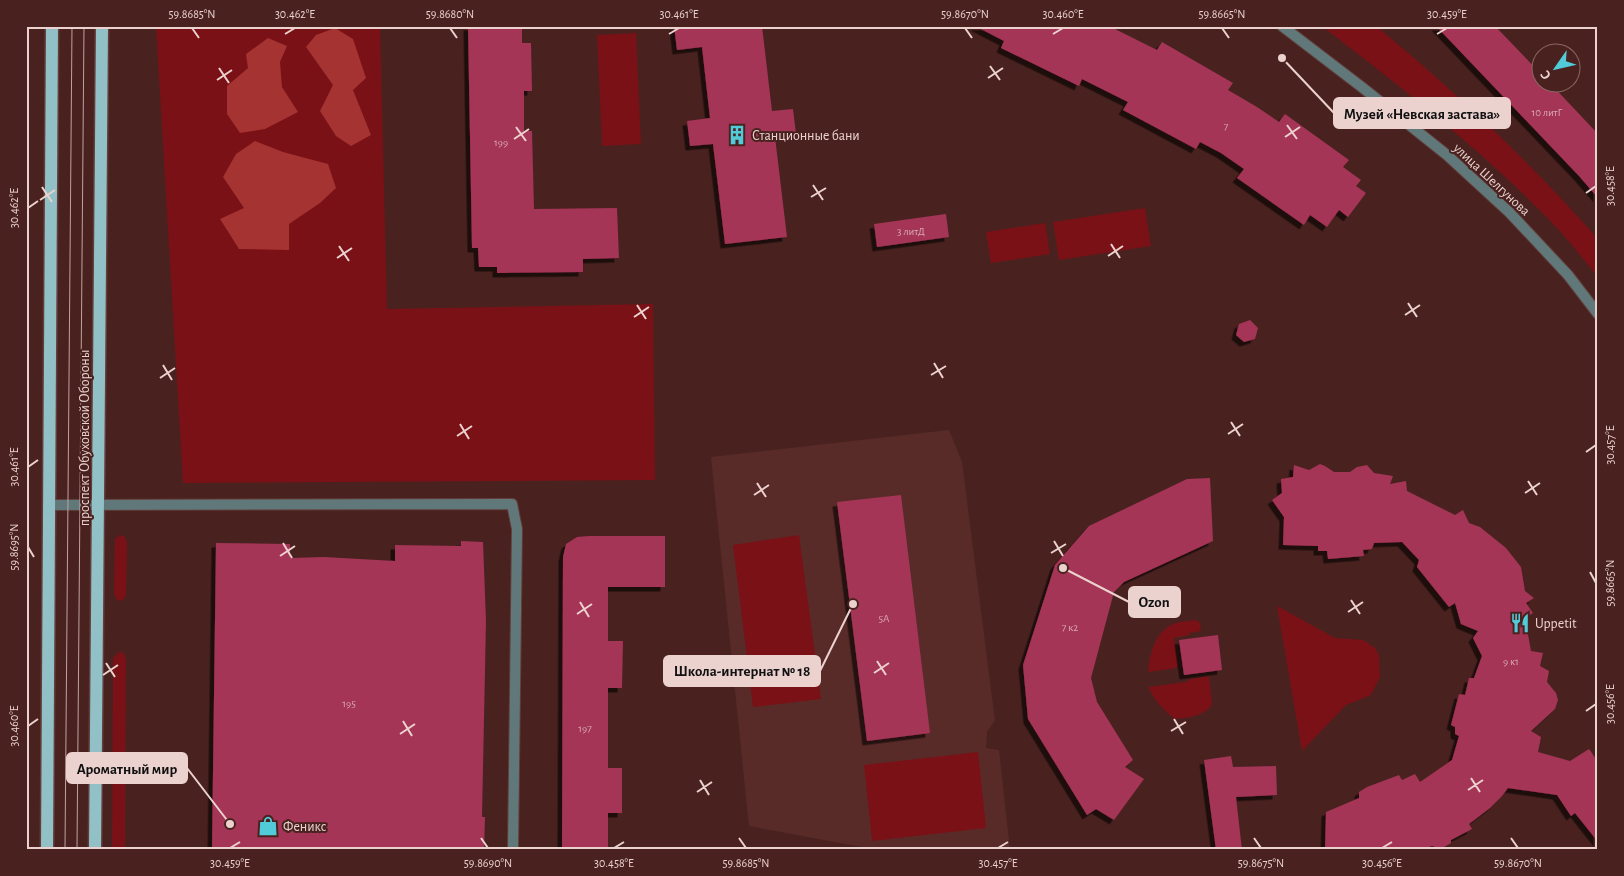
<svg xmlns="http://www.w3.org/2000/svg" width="1624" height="876" viewBox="0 0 1624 876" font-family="'Alegreya Sans',sans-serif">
<defs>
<filter id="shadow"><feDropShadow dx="-4.5" dy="4.5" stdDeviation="0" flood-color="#0009"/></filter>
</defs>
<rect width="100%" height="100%" fill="#49221f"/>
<!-- built -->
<polygon fill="#592b28" points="949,430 962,462 995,721 987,731 986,748 999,750 1010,850 878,850 749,826 711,457"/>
<!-- green -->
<g fill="#7a1116">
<polygon points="156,26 380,26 387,309 653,304 655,480 183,483"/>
<path d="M1322,26H1376C1455,91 1530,162 1598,239V277C1584,260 1571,243 1556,227C1485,152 1403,89 1322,26Z"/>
<polygon points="636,33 641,144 602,146 597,35"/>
<polygon points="1145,208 1151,246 1059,260 1053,222"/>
<polygon points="1045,223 1050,254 991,263 986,232"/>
<polygon points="121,535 124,536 127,542 126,595 125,598 120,601 117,600 114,594 115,542 115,539"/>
<polygon points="799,535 821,699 753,707 733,545"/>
<polygon points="1277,606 1335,638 1363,640 1375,648 1379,655 1380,677 1371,695 1346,705 1302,751"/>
<path d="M1196,620L1200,623L1201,631L1189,633V635L1174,638L1178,665L1176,668L1148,672C1150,653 1155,630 1176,623C1182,621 1190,621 1196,620Z"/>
<polygon points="119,652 124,653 126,659 125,850 112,850 113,658"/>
<path d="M1209,676L1212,704C1206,716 1187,718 1175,719C1163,710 1155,701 1148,687L1186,682L1190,679Z"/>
<polygon points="978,752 986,828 872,841 864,765"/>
</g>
<!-- forest -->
<g fill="#a43331">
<polygon points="335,28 353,39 366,78 353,90 371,135 351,146 336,136 320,111 333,85 306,47 316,35"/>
<polygon points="268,38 287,46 280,62 282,87 298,112 265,129 240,133 227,114 227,86 248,68 246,54"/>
<polygon points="255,141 283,152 328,164 336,188 320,203 289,224 289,250 239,249 220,219 244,208 223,177 236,154"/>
</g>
<!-- building -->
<g fill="#a43456" filter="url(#shadow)">
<polygon points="468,26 515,26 515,29 522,29 522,43 531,43 532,91 524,91 524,131 532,131 534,209 617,208 619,258 583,259 583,272 497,273 497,267 479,267 478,248 472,248"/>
<polygon points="674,26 762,26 772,111 793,109 796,134 775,137 787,237 725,244 713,144 690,146 687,121 710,118 702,47 677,50"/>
<polygon points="975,26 1109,26 1157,50 1162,42 1233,83 1228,90 1257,107 1279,122 1285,114 1349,160 1343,167 1361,180 1356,186 1366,193 1348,217 1339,210 1327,227 1310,215 1304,225 1237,178 1244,169 1221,153 1200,142 1196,149 1123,110 1128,102 1082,79 1079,86 1001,48 1004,41"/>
<polygon points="1436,26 1495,26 1542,75 1542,82 1549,82 1598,134 1598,198 1579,176"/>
<polygon points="946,214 949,237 877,247 874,224"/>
<polygon points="1250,320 1258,328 1255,339 1244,342 1236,335 1239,324"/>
<polygon points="1320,464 1325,466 1334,472 1350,472 1357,467 1367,465 1374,473 1393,476 1390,484 1406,481 1407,491 1455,515 1463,510 1469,523 1480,527 1506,548 1521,567 1525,591 1534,598 1526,603 1533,613 1525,618 1531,651 1543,653 1540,666 1549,671 1547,682 1556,693 1558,700 1555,709 1531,731 1541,737 1538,752 1570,761 1589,749 1598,762 1598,842 1575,813 1571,816 1557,795 1508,788 1502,796 1490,808 1469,824 1472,829 1451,840 1451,843 1441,849 1432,846 1421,850 1325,850 1326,812 1359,798 1359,792 1367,787 1399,775 1402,780 1415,774 1420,782 1452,760 1459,736 1455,734 1455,727 1451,725 1459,694 1465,695 1469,678 1474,678 1482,656 1473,638 1478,631 1461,624 1455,603 1449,607 1417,567 1419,560 1402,542 1374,543 1372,549 1363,550 1364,556 1328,559 1327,551 1318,551 1318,546 1283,545 1284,517 1272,500 1282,493 1281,479 1293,477 1294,465 1309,470"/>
<polygon points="1210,478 1213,541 1124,582 1114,592 1091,678 1097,702 1133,760 1125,767 1144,779 1114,820 1096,809 1087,815 1028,719 1023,665 1055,565 1089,526 1187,479"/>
<polygon points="901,495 930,733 867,741 837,502"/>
<polygon points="589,536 665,536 665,587 608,587 608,641 623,641 622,688 608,688 608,768 622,768 622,813 608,813 608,850 562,850 563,557 566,544 577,537"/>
<polygon points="461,541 483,542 486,621 482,817 485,817 484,850 212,850 216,543 290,544 290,558 324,557 395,561 395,545 461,546"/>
<polygon points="1218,635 1222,670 1184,675 1179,640"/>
<polygon points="1231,756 1233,767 1276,766 1277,795 1236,797 1242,850 1216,850 1204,760"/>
</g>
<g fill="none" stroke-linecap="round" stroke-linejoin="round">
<defs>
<g id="street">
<polyline points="1282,26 1363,88 1447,155 1509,212 1568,275 1598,314"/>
<polyline points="49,505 512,504 517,529 513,850"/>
</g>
<g id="primary">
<polyline points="47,850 52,26"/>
<polyline points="95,850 102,26"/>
</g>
</defs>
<!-- street casing -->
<use href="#street" stroke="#633e3b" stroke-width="12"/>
<!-- primary casing -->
<use href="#primary" stroke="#633e3b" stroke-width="15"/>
<!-- street -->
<use href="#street" stroke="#61787b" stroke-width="10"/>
<!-- primary -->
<use href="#primary" stroke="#91c1c6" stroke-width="12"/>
<!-- tram -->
<g stroke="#c0a29f" stroke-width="1">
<polyline points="65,850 72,26"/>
<polyline points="77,850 84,26"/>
</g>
</g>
<!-- ticks -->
<path fill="none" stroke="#ecd2cf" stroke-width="2" d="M192,28L199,38M450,28L457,38M965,28L972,38M1222,28L1229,38M285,34L295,28M669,34L679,28M1053,34L1063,28M1437,34L1447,28M990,66L1000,80M219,68L229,83M988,78L1003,68M217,80L232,70M1287,125L1297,139M516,127L526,141M1285,137L1300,127M514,139L529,129M813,185L823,200M42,187L52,202M1586,193L1596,186M811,197L826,188M40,200L55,190M28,208L38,201M1111,244L1120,258M339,246L349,261M1108,256L1123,246M337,258L352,248M1408,303L1417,317M637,305L646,319M1405,315L1420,305M634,317L649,307M934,363L943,378M163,365L172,380M931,375L946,366M160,378L175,368M1231,422L1240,436M460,424L469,439M1228,434L1243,424M457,436L472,426M1586,452L1596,445M28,467L38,460M1528,481L1537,495M757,483L766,497M1525,493L1540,483M754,495L769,485M1054,541L1063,556M283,543L292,558M28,547L34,557M1051,553L1066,544M280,556L295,546M1590,572L1596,583M1351,600L1360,614M580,602L589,617M1348,612L1363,602M577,614L592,604M877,661L886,675M106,663L115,677M874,673L889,663M103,675L118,665M1586,711L1596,704M1174,719L1183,734M403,721L412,736M28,726L38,719M1171,731L1186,722M400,734L415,724M1471,778L1480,792M700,780L709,795M1468,790L1483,780M697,792L712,782M481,838L488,848M739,838L746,848M1254,838L1261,848M1511,838L1518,848M230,848L240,842M614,848L624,842M998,848L1008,842M1382,848L1392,842"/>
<!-- icons -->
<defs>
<symbol id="building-bare" viewBox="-9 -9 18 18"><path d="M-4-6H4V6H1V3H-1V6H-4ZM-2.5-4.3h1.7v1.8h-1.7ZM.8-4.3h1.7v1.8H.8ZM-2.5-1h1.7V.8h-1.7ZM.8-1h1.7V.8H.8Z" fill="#52cbd9" stroke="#49221f" stroke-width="2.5" paint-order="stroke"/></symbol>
<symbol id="restaurant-bare" viewBox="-9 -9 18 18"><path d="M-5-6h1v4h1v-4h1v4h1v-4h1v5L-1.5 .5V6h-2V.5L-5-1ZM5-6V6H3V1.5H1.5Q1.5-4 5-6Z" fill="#52cbd9" stroke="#49221f" stroke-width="2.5" paint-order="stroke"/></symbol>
<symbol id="shop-bare" viewBox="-9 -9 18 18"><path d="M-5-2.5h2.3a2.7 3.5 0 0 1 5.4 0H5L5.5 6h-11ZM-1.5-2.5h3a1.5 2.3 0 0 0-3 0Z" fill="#52cbd9" stroke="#49221f" stroke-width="2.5" paint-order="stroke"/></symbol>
</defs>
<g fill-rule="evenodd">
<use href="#building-bare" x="723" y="121" width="28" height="28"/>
<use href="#restaurant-bare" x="1506" y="609" width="28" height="28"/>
<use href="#shop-bare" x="254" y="812" width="28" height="28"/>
</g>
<g text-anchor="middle" stroke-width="4" stroke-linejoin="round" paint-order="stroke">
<!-- number labels -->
<g font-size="11" fill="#daaab1">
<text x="1547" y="116">10 литГ</text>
<text x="1226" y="130">7</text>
<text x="501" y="146">199</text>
<text x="911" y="235">3 литД</text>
<text x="884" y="622">5А</text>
<text x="1070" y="631">7 к2</text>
<text x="1511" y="665">9 к1</text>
<text x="349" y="707">195</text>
<text x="585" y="732">197</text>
</g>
<!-- poi labels -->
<g font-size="14" fill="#ecd2cf" stroke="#49221f" text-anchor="start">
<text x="752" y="140">Станционные бани</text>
<text x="1535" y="628">Uppetit</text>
<text x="283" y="831">Феникс</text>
</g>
<!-- street labels -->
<g font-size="14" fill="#ecd2cf" stroke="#49221f">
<text transform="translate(1492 179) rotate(43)" y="5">улица Шелгунова</text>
<text transform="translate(84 438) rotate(-90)" y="5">проспект Обуховской Обороны</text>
</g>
</g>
<!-- callouts -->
<path fill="none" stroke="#ecd2cf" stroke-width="2" d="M1282 58L1334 113M1063 568L1129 602M853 604L820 671M230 824L187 768"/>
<g fill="#ecd2cf" stroke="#49221f" stroke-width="2">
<circle cx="1282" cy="58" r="5"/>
<circle cx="1063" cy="568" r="5"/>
<circle cx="853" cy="604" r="5"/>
<circle cx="230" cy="824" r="5"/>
</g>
<g fill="#ecd2cf" stroke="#ecd2cf" stroke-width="2">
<rect x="1334" y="98" width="176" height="30" rx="5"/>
<rect x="1129" y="587" width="51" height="30" rx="5"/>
<rect x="664" y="656" width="156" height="30" rx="5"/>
<rect x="67" y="753" width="120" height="30" rx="5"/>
</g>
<g font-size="15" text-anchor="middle" font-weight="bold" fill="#111">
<text x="1422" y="119">Музей «Невская застава»</text>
<text x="1154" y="607">Ozon</text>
<text x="742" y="676">Школа-интернат № 18</text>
<text x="127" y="774">Ароматный мир</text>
</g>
<!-- border -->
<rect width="1624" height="876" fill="none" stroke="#49221f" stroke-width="55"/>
<!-- north arrow -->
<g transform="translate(1556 68) rotate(236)"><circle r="24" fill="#49221f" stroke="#8a6865"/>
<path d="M0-4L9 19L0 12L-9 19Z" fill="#52cbd9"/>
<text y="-8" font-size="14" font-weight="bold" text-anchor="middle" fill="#ecd2cf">С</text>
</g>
<rect x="28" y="28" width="1568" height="820" fill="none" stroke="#ecd2cf" stroke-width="2"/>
<g font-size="12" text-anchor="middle" fill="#ecd2cf">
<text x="192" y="18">59.8685°N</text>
<text x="295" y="18">30.462°E</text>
<text x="450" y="18">59.8680°N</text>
<text x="679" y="18">30.461°E</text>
<text x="965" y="18">59.8670°N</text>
<text x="1063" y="18">30.460°E</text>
<text x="1222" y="18">59.8665°N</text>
<text x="1447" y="18">30.459°E</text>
<text transform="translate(1610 186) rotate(-90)" y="4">30.458°E</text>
<text transform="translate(14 208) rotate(-90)" y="4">30.462°E</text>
<text transform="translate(1610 445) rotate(-90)" y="4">30.457°E</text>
<text transform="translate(14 467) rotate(-90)" y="4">30.461°E</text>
<text transform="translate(14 547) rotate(-90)" y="4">59.8695°N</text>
<text transform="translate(1610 583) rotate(-90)" y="4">59.8665°N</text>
<text transform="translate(1610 704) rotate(-90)" y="4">30.456°E</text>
<text transform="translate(14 726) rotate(-90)" y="4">30.460°E</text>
<text x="230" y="867">30.459°E</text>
<text x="488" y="867">59.8690°N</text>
<text x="614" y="867">30.458°E</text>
<text x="746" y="867">59.8685°N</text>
<text x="998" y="867">30.457°E</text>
<text x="1261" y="867">59.8675°N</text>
<text x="1382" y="867">30.456°E</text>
<text x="1518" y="867">59.8670°N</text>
</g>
</svg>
